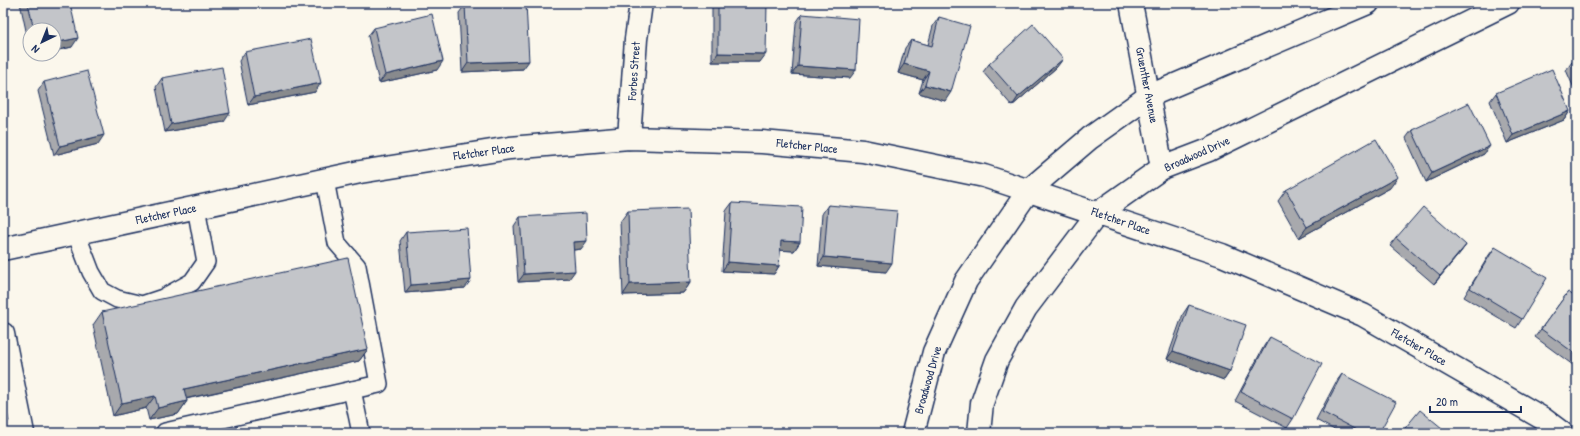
<svg xmlns="http://www.w3.org/2000/svg" width="1580" height="436" viewBox="0 0 1580 436" font-family="'Patrick Hand',sans-serif">
<rect width="100%" height="100%" fill="#fbf7ec"/>
<filter id="ink" filterUnits="userSpaceOnUse"><feTurbulence type="fractalNoise" baseFrequency=".025" numOctaves="2"/><feDisplacementMap in="SourceGraphic" scale="8" xChannelSelector="R" yChannelSelector="G"/><feConvolveMatrix kernelMatrix="1 2 1 2 8 2 1 2 1" color-interpolation-filters="sRGB"/></filter>
<g filter="url(#ink)">
<g fill="none" stroke-linecap="round" stroke-linejoin="round">
<defs>
<g id="lane">
<polyline points="76,233 91,272 102,291 117,299 142,305 163,298 192,282 206,262 196,207"/>
<polyline points="352,390 361,433"/>
<polyline points="3,431 22,428"/>
<polyline points="165,432 379,384 357,266 337,243 325,180"/>
</g>
<g id="street">
<polyline points="1131,3 1162,168"/>
<polyline points="629,138 636,39 641,3"/>
<polyline points="3,249 360,172 510,148 629,138 762,142 863,151 984,176 1222,255 1363,315 1542,418 1562,433"/>
</g>
<g id="secondary">
<polyline points="3,334 23,433"/>
<polyline points="913,433 934,352 966,281 1029,190 1090,138 1149,96 1368,3"/>
<polyline points="979,433 982,403 997,360 1026,308 1098,213 1162,168 1209,150 1508,3"/>
</g>
</defs>
<!-- lane casing -->
<use href="#lane" stroke="#1b2f5e" stroke-width="20"/>
<!-- street casing -->
<use href="#street" stroke="#1b2f5e" stroke-width="25"/>
<!-- secondary casing -->
<use href="#secondary" stroke="#1b2f5e" stroke-width="25"/>
<!-- lane -->
<use href="#lane" stroke="#fbf7ec" stroke-width="17"/>
<!-- street -->
<use href="#street" stroke="#fbf7ec" stroke-width="22"/>
<!-- secondary -->
<use href="#secondary" stroke="#fbf7ec" stroke-width="22"/>
</g>
<!-- wall -->
<g fill="#a8a9ad" stroke="#1b2f5e">
<polygon points="20,3 70,3 72,47 54,51 54,30 30,30 30,49"/>
<polygon points="712,3 767,3 760,62 712,62"/>
<polygon points="465,5 523,69 462,72 459,13"/>
<polygon points="802,14 850,78 792,74 796,23"/>
<polygon points="939,17 945,101 919,93 923,80 898,73 905,48 911,40 928,45 933,26"/>
<polygon points="374,28 437,70 379,83 368,36"/>
<polygon points="245,52 315,92 248,105 239,61"/>
<polygon points="1577,59 1577,95 1566,70 1572,62"/>
<polygon points="989,64 1057,67 1012,106 983,72"/>
<polygon points="162,78 224,122 165,132 156,87"/>
<polygon points="44,82 98,144 54,155 38,91"/>
<polygon points="1496,93 1570,111 1564,120 1507,143 1490,101"/>
<polygon points="1412,130 1484,154 1426,182 1406,138"/>
<polygon points="1390,188 1299,238 1278,201 1286,190"/>
<polygon points="732,203 800,242 794,251 780,250 779,266 774,274 722,271 726,211"/>
<polygon points="828,205 886,272 818,266 822,214"/>
<polygon points="628,211 691,282 683,293 623,295 620,222"/>
<polygon points="520,217 581,249 573,250 569,279 518,282 514,226"/>
<polygon points="406,232 465,288 405,293 400,241"/>
<polygon points="1396,238 1466,245 1460,253 1434,284 1390,246"/>
<polygon points="1495,247 1522,319 1516,328 1464,297 1489,255"/>
<polygon points="1568,292 1577,298 1577,368 1535,337"/>
<polygon points="1189,305 1230,371 1224,380 1167,359 1183,314"/>
<polygon points="102,312 368,349 359,361 186,399 187,401 178,414 149,420 146,408 113,416 93,325"/>
<polygon points="1270,337 1293,419 1287,428 1235,401 1264,346"/>
<polygon points="1342,374 1379,433 1340,433 1316,420 1336,382"/>
</g>
<!-- shaded-wall -->
<g fill="#888a8d" stroke="#1b2f5e">
<polygon points="78,38 72,47 54,51 54,43"/>
<polygon points="718,53 766,54 760,62 712,62"/>
<polygon points="1063,59 1057,67 1012,106 1018,97"/>
<polygon points="443,61 437,70 379,83 385,75"/>
<polygon points="529,61 523,69 462,72 468,63"/>
<polygon points="904,64 929,71 923,80 898,73"/>
<polygon points="798,66 856,70 850,78 792,74"/>
<polygon points="321,83 315,92 248,105 254,97"/>
<polygon points="925,85 951,92 945,101 919,93"/>
<polygon points="1570,111 1564,120 1507,143 1513,135"/>
<polygon points="230,113 224,122 165,132 171,124"/>
<polygon points="104,135 98,144 54,155 60,146"/>
<polygon points="1490,146 1484,154 1426,182 1432,173"/>
<polygon points="1398,177 1390,188 1299,238 1307,227"/>
<polygon points="587,241 581,249 567,251 573,242"/>
<polygon points="781,241 800,242 794,251 775,250"/>
<polygon points="1466,245 1460,253 1434,284 1440,276"/>
<polygon points="824,257 892,263 886,272 818,266"/>
<polygon points="728,262 779,266 774,274 722,271"/>
<polygon points="575,271 569,279 518,282 524,274"/>
<polygon points="471,280 465,288 405,293 411,285"/>
<polygon points="691,282 683,293 623,295 630,284"/>
<polygon points="368,349 359,361 175,401 184,389"/>
<polygon points="1173,351 1230,371 1224,380 1167,359"/>
<polygon points="155,396 146,408 113,416 122,403"/>
<polygon points="187,401 178,414 149,420 158,408"/>
</g>
<!-- building -->
<g fill="#c3c5c9" stroke="#1b2f5e">
<polygon points="28,3 70,3 78,38 54,43 54,30 34,30"/>
<polygon points="510,3 526,3 529,61 468,63 465,5"/>
<polygon points="718,3 767,3 766,54 718,53"/>
<polygon points="432,14 443,61 385,75 374,28"/>
<polygon points="802,14 859,19 856,70 798,66"/>
<polygon points="939,17 970,26 951,92 925,85 929,71 904,64 911,40 932,46"/>
<polygon points="1033,24 1063,59 1018,97 989,64"/>
<polygon points="311,39 321,83 254,97 245,52"/>
<polygon points="1577,59 1577,73 1572,62"/>
<polygon points="222,67 230,113 171,124 162,78"/>
<polygon points="1552,69 1570,111 1513,135 1496,93"/>
<polygon points="87,71 104,135 60,146 44,82"/>
<polygon points="1469,103 1490,146 1432,173 1412,130"/>
<polygon points="1376,139 1398,177 1307,227 1286,190"/>
<polygon points="732,203 802,207 800,242 781,241 779,266 728,262"/>
<polygon points="828,205 897,211 892,263 824,257"/>
<polygon points="1423,207 1466,245 1440,276 1396,238"/>
<polygon points="688,209 691,282 630,284 628,211"/>
<polygon points="586,213 587,241 573,242 575,271 524,274 520,217"/>
<polygon points="467,228 471,280 411,285 406,232"/>
<polygon points="1495,247 1547,278 1522,319 1470,288"/>
<polygon points="348,258 368,349 184,389 187,401 158,408 155,396 122,403 102,312"/>
<polygon points="1568,292 1577,298 1577,355 1541,329"/>
<polygon points="1189,305 1246,325 1230,371 1173,351"/>
<polygon points="1270,337 1322,364 1293,419 1241,392"/>
<polygon points="1342,374 1396,402 1379,433 1362,433 1322,412"/>
<polygon points="1420,410 1448,433 1401,433"/>
</g>
</g>
<g text-anchor="middle" stroke-width="3.5" stroke-linejoin="round" paint-order="stroke">
<!-- street labels -->
<g font-size="12" fill="#1b2f5e" stroke="#fbf7ec">
<text transform="translate(634 71) rotate(-86)" y="4">Forbes Street</text>
<text transform="translate(1147 85) rotate(79)" y="4">Gruenther Avenue</text>
<text transform="translate(807 146) rotate(6)" y="4">Fletcher Place</text>
<text transform="translate(484 152) rotate(-8)" y="4">Fletcher Place</text>
<text transform="translate(1197 154) rotate(-24)" y="4">Broadwood Drive</text>
<text transform="translate(166 214) rotate(-12)" y="4">Fletcher Place</text>
<text transform="translate(1121 221) rotate(19)" y="4">Fletcher Place</text>
<text transform="translate(1419 347) rotate(30)" y="4">Fletcher Place</text>
<text transform="translate(928 380) rotate(-74)" y="4">Broadwood Drive</text>
</g>
</g>
<!-- margin -->
<rect width="1580" height="436" fill="none" stroke="#fbf7ec" stroke-width="16"/>
<rect x="8" y="8" width="1564" height="420" fill="none" stroke="#1b2f5e" stroke-width="1.5" filter="url(#ink)"/>
<!-- north arrow -->
<g transform="translate(42 42) rotate(223)"><circle r="19" fill="#fbf7ec" stroke="#a1a7b3"/>
<path d="M0-3L7 15L0 10L-7 15Z" fill="#1b2f5e"/>
<text y="-6" font-size="11" font-weight="bold" text-anchor="middle" fill="#1b2f5e">N</text>
</g>
<!-- scale -->
<path d="M1430 406v6h91v-6" fill="none" stroke="#1b2f5e" stroke-width="2"/>
<text x="1436" y="406" font-size="12" fill="#1b2f5e" stroke="#fbf7ec" stroke-width="3" paint-order="stroke">20 m</text>
</svg>
